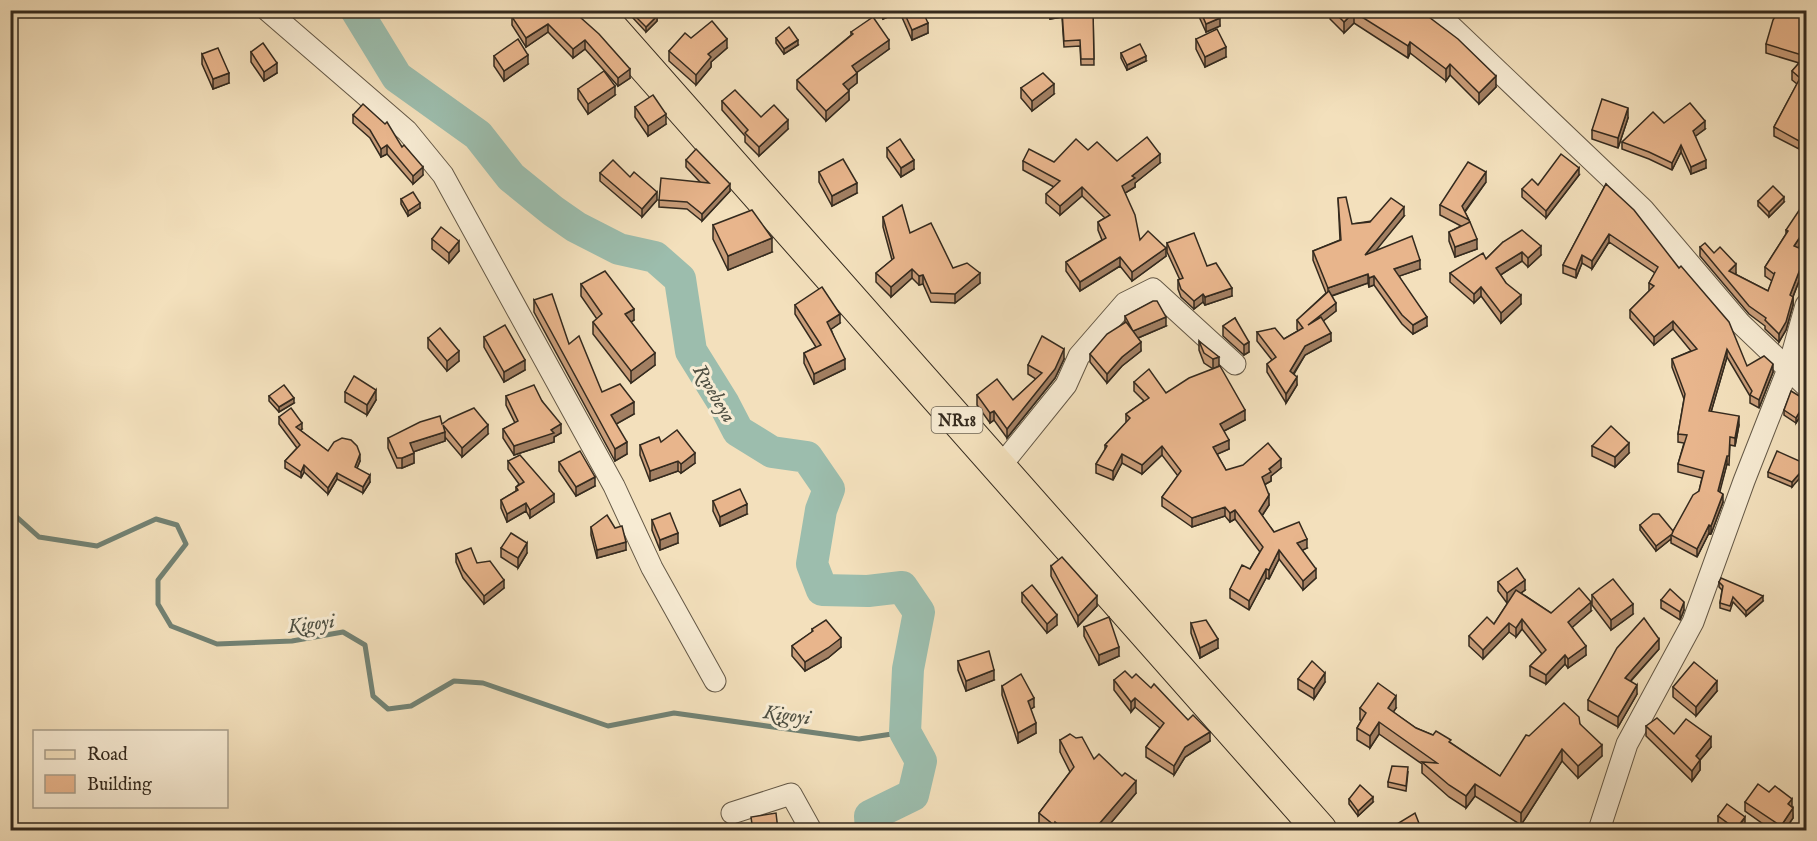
<svg xmlns="http://www.w3.org/2000/svg" width="1817" height="841" viewBox="0 0 1817 841" font-family="'IM FELL English',serif">
<rect width="100%" height="100%" fill="#f3e0bc"/>
<filter id="stains"><feTurbulence type="fractalNoise" baseFrequency=".00333" numOctaves="4"/><feColorMatrix values="0 0 0 0 .2 0 0 0 0 .09 0 0 0 0 .02 0 0 0 .5 -.17"/></filter>
<radialGradient id="worn" r=".72"><stop offset=".6" stop-color="#630" stop-opacity="0"/><stop offset="1" stop-color="#630" stop-opacity=".3"/></radialGradient>
<g fill="none" stroke-linecap="round" stroke-linejoin="round">
<!-- stream -->
<polyline stroke="#728274" stroke-width="5" points="10,511 39,537 97,546 156,519 177,525 186,544 158,580 158,604 171,626 217,644 292,641 343,632 365,645 373,696 388,709 411,706 454,681 483,683 608,726 674,713 859,739 905,732"/>
<!-- river -->
<polyline stroke="#9cbdad" stroke-width="32" points="356,10 397,77 478,135 511,177 553,211 576,227 619,249 655,257 680,279 691,351 724,404 738,431 772,452 807,457 829,489 821,510 812,564 822,590 868,591 902,587 919,612 908,669 905,732 921,761 913,795 870,816 871,830"/>
<defs>
<g id="minor">
<polyline points="267,10 407,131 443,175 614,486 652,568 715,681"/>
<polyline points="1434,10 1643,209 1740,323 1806,386"/>
<polyline points="999,468 1066,385 1079,356 1125,303 1153,289 1235,364"/>
<polyline points="732,813 791,794 811,830"/>
<polyline points="1599,830 1627,744 1693,622 1744,481 1788,369 1806,305"/>
</g>
<polyline id="primary" points="595,10 1320,830"/>
</defs>
<!-- minor casing -->
<use href="#minor" stroke="#645846" stroke-width="23"/>
<!-- primary casing -->
<use href="#primary" stroke="#342a1e" stroke-width="35"/>
<!-- minor -->
<use href="#minor" stroke="#f7ebd3" stroke-width="21"/>
<!-- primary -->
<use href="#primary" stroke="#f3e0bc" stroke-width="33"/>
</g>
<!-- wall -->
<g fill="#c89c78" stroke="#342a1e" stroke-width="1.5">
<polygon points="510,10 572,10 630,78 618,86 585,49 573,58 548,32 526,47 512,25 512,17 514,16"/>
<polygon points="634,10 663,10 657,16 657,21 646,32 632,17 632,13"/>
<polygon points="879,10 922,10 928,33 912,40 901,15 901,11 883,19"/>
<polygon points="1048,10 1093,10 1094,65 1081,65 1080,46 1064,47 1062,17 1050,19"/>
<polygon points="1196,10 1216,10 1220,26 1206,32"/>
<polygon points="1330,10 1427,10 1427,15 1496,87 1479,104 1450,75 1446,81 1410,53 1408,58 1354,23 1344,33 1330,19"/>
<polygon points="1806,10 1806,135 1799,149 1774,136 1774,127 1797,84 1792,80 1792,71 1799,63 1766,53 1766,44"/>
<polygon points="851,32 889,49 857,72 857,83 848,90 849,100 826,121 797,89 797,80 851,35"/>
<polygon points="691,38 727,48 711,62 711,67 696,85 669,61 669,51"/>
<polygon points="776,38 798,45 784,54 776,43"/>
<polygon points="1196,39 1226,57 1205,67 1196,49"/>
<polygon points="251,52 277,73 264,81 251,62"/>
<polygon points="1121,53 1146,61 1127,70 1121,58"/>
<polygon points="202,54 229,83 213,89 202,64"/>
<polygon points="494,56 528,64 504,81 494,66"/>
<polygon points="1021,88 1054,94 1032,111 1021,98"/>
<polygon points="578,89 615,95 588,114 578,99"/>
<polygon points="722,101 761,117 788,129 759,156 745,142 745,136 722,110"/>
<polygon points="635,107 666,124 648,136 635,117"/>
<polygon points="353,115 402,147 423,175 413,184 387,154 381,157 370,138 353,123"/>
<polygon points="1628,118 1618,148 1592,139 1592,130"/>
<polygon points="1664,123 1705,129 1695,136 1706,168 1691,174 1681,152 1672,170 1649,159 1622,149 1622,142"/>
<polygon points="887,148 914,169 901,177 887,157"/>
<polygon points="1088,150 1117,161 1160,163 1135,183 1135,187 1125,193 1140,240 1166,256 1132,281 1120,266 1080,291 1066,271 1066,262 1102,240 1098,230 1098,222 1105,218 1082,196 1060,215 1046,203 1046,194 1054,187 1023,170 1023,161 1054,162"/>
<polygon points="686,160 730,191 702,221 687,209 659,207 659,200 700,182 686,167"/>
<polygon points="819,172 857,193 832,206 819,182"/>
<polygon points="600,173 657,200 642,217 600,181"/>
<polygon points="1579,175 1546,218 1522,197 1522,189"/>
<polygon points="1486,182 1465,212 1469,220 1477,249 1455,257 1449,241 1449,232 1461,226 1440,215 1440,205"/>
<polygon points="1606,184 1747,366 1773,372 1759,408 1750,403 1750,396 1727,357 1711,412 1739,425 1735,446 1730,445 1729,465 1727,464 1719,492 1723,502 1711,534 1709,533 1697,557 1671,543 1671,539 1656,551 1640,530 1640,525 1673,531 1699,491 1702,478 1678,472 1678,464 1684,443 1678,442 1678,434 1684,399 1672,367 1672,359 1691,351 1673,329 1654,345 1630,318 1630,310 1649,291 1649,283 1655,273 1609,242 1592,269 1582,263 1576,278 1563,273 1563,265"/>
<polygon points="1338,198 1352,224 1404,216 1375,250 1420,269 1399,276 1427,326 1413,334 1402,324 1374,285 1369,287 1368,283 1332,296 1336,311 1323,321 1331,341 1305,355 1294,374 1297,385 1286,403 1267,372 1267,364 1272,360 1257,341 1257,332 1284,339 1298,331 1297,329 1297,320 1326,293 1313,260 1313,251 1340,240"/>
<polygon points="401,199 420,208 408,216 401,204"/>
<polygon points="1758,201 1784,202 1769,217 1758,206"/>
<polygon points="883,217 910,233 953,268 980,283 955,303 931,302 923,284 919,285 912,278 891,297 876,282 876,273 892,260 883,227"/>
<polygon points="713,225 772,252 728,270 713,239"/>
<polygon points="1786,230 1806,236 1798,248 1806,263 1793,297 1793,305 1786,330 1779,342 1765,329 1765,326 1749,314 1700,256 1700,247 1714,253 1736,273 1735,274 1768,291 1772,281 1765,276 1765,267 1786,234"/>
<polygon points="432,239 459,251 449,263 432,249"/>
<polygon points="1503,242 1541,255 1528,267 1522,261 1500,275 1521,304 1501,323 1481,296 1474,303 1450,282 1450,273 1486,259"/>
<polygon points="1167,243 1207,266 1232,296 1205,305 1203,302 1194,309 1181,297 1178,289 1178,280 1180,280 1167,252"/>
<polygon points="581,284 634,320 631,322 655,365 631,383 593,334 593,322 597,319 581,296"/>
<polygon points="534,300 569,344 602,392 634,414 616,424 627,454 615,461 534,312"/>
<polygon points="795,305 840,323 831,329 845,369 814,384 804,363 804,353 816,347 795,314"/>
<polygon points="1125,316 1166,326 1138,338 1141,351 1122,366 1107,383 1090,362 1090,354 1125,322"/>
<polygon points="1235,318 1249,352 1244,355 1223,336 1223,326"/>
<polygon points="484,337 525,370 504,382 484,347"/>
<polygon points="428,338 459,361 447,371 428,348"/>
<polygon points="1199,341 1219,366 1245,420 1224,431 1229,449 1217,454 1226,470 1281,468 1271,476 1271,481 1264,485 1269,505 1262,516 1274,532 1307,548 1302,550 1316,578 1303,590 1279,559 1269,579 1266,578 1249,610 1230,598 1230,589 1250,569 1260,552 1235,519 1230,522 1225,516 1192,527 1162,506 1162,497 1178,476 1162,455 1142,474 1122,463 1113,480 1096,473 1096,464 1105,451 1105,445 1126,423 1126,414 1144,401 1134,391 1134,382 1166,393 1213,369 1204,363 1199,350"/>
<polygon points="1064,359 1055,378 1007,438 994,420 990,423 977,405 977,395 1013,400 1036,379 1028,374 1028,365"/>
<polygon points="345,392 376,400 367,415 345,402"/>
<polygon points="269,396 294,403 279,412 269,401"/>
<polygon points="506,396 542,401 561,433 554,437 554,442 514,455 503,438 503,429 515,423 506,405"/>
<polygon points="1806,399 1806,411 1805,408 1796,423 1784,415 1784,410"/>
<polygon points="279,417 302,429 300,430 328,451 360,461 357,468 370,482 363,493 337,479 328,494 304,472 301,478 285,468 285,461 297,448 279,424"/>
<polygon points="442,424 488,434 462,457 445,437 445,441 413,452 414,463 402,468 397,468 388,448 388,438"/>
<polygon points="661,442 695,463 681,473 678,471 650,481 640,455 640,445"/>
<polygon points="1592,446 1629,453 1615,467 1592,456"/>
<polygon points="508,461 554,502 530,518 526,511 507,522 501,508 501,500 516,491 516,487 519,484 508,469"/>
<polygon points="559,462 595,486 576,496 559,471"/>
<polygon points="1806,464 1792,487 1768,477 1768,472"/>
<polygon points="713,501 747,514 720,526 713,511"/>
<polygon points="652,520 678,543 660,550 652,530"/>
<polygon points="591,527 615,528 626,550 597,558 591,535"/>
<polygon points="501,548 527,553 518,568 501,557"/>
<polygon points="456,554 477,563 504,588 484,604 463,578 456,562"/>
<polygon points="1051,566 1097,606 1078,626 1051,576"/>
<polygon points="1498,582 1525,590 1521,593 1551,613 1591,611 1572,627 1586,655 1568,668 1565,664 1546,684 1530,676 1530,666 1542,654 1522,629 1516,637 1509,632 1483,659 1469,646 1469,636 1494,624 1509,601 1507,603 1498,591"/>
<polygon points="1719,582 1763,601 1746,616 1733,602 1730,611 1720,608 1720,603 1722,590 1719,587"/>
<polygon points="1022,593 1057,625 1047,633 1022,602"/>
<polygon points="1592,595 1633,614 1611,630 1592,605"/>
<polygon points="1661,600 1684,610 1680,620 1661,608"/>
<polygon points="1191,623 1218,648 1200,658 1191,633"/>
<polygon points="1084,627 1119,656 1099,665 1084,636"/>
<polygon points="812,629 841,647 828,658 805,671 792,656 792,646 812,632"/>
<polygon points="1659,649 1631,681 1637,694 1618,727 1588,710 1588,700"/>
<polygon points="958,661 994,680 966,691 958,670"/>
<polygon points="1132,678 1151,688 1188,720 1210,741 1185,757 1174,775 1146,757 1146,747 1160,728 1135,707 1131,712 1114,690 1114,680"/>
<polygon points="1298,679 1325,682 1314,699 1298,689"/>
<polygon points="1002,686 1034,707 1030,709 1036,733 1018,743 1002,695"/>
<polygon points="1673,687 1717,691 1696,716 1673,697"/>
<polygon points="1360,708 1396,708 1393,712 1416,728 1451,743 1500,776 1529,736 1580,724 1602,756 1578,778 1562,761 1521,825 1475,796 1466,808 1449,797 1422,773 1422,764 1379,734 1370,748 1357,740 1357,728 1361,721 1360,720"/>
<polygon points="1646,726 1674,734 1711,747 1700,760 1700,770 1692,781 1646,736"/>
<polygon points="1060,740 1094,759 1136,793 1104,831 1045,831 1039,826 1039,813 1070,772 1060,752"/>
<polygon points="1408,772 1406,791 1388,787 1388,782"/>
<polygon points="1349,799 1373,802 1358,816 1349,804"/>
<polygon points="1745,802 1792,807 1793,818 1784,831 1773,831 1745,811"/>
<polygon points="1718,816 1745,826 1742,831 1724,831 1718,826"/>
<polygon points="1397,824 1422,831 1397,831"/>
</g>
<!-- shaded-wall -->
<g fill="#a27f62" stroke="#342a1e" stroke-width="1.5">
<polygon points="658,10 663,10 655,18 655,13"/>
<polygon points="883,10 901,10 901,11 883,19"/>
<polygon points="1062,11 1062,17 1050,19 1050,13"/>
<polygon points="1354,12 1354,23 1344,33 1344,22"/>
<polygon points="657,16 657,21 646,32 646,27"/>
<polygon points="1220,18 1220,26 1206,32 1206,24"/>
<polygon points="928,23 928,33 912,40 912,30"/>
<polygon points="548,24 548,32 526,47 526,38"/>
<polygon points="727,39 727,48 711,62 711,67 696,85 696,75 708,54"/>
<polygon points="585,40 585,49 573,58 573,49"/>
<polygon points="798,40 798,45 784,54 784,49"/>
<polygon points="889,40 889,49 852,76 852,66"/>
<polygon points="1410,42 1410,53 1408,58 1408,46"/>
<polygon points="1226,47 1226,57 1205,67 1205,57"/>
<polygon points="528,55 528,64 504,81 504,71"/>
<polygon points="1146,56 1146,61 1127,70 1127,65"/>
<polygon points="277,63 277,73 264,81 264,72"/>
<polygon points="1450,64 1450,75 1446,81 1446,69"/>
<polygon points="630,69 630,78 618,86 618,78"/>
<polygon points="229,73 229,83 213,89 213,79"/>
<polygon points="857,73 857,83 843,94 843,84"/>
<polygon points="1496,76 1496,87 1479,104 1479,93"/>
<polygon points="1054,84 1054,94 1032,111 1032,101"/>
<polygon points="615,86 615,95 588,114 588,104"/>
<polygon points="849,91 849,100 826,121 826,111"/>
<polygon points="1628,108 1628,118 1618,148 1618,138"/>
<polygon points="666,114 666,124 648,136 648,126"/>
<polygon points="788,120 788,129 759,156 759,147"/>
<polygon points="1705,121 1705,129 1693,138 1693,131"/>
<polygon points="1806,126 1806,135 1799,149 1799,141"/>
<polygon points="387,145 387,154 381,157 381,149"/>
<polygon points="1681,145 1681,152 1672,170 1672,163"/>
<polygon points="1160,154 1160,163 1135,183 1135,187 1122,195 1122,186 1132,176"/>
<polygon points="914,160 914,169 901,177 901,168"/>
<polygon points="1706,160 1706,168 1691,174 1691,167"/>
<polygon points="423,167 423,175 413,184 413,176"/>
<polygon points="1579,168 1579,175 1546,218 1546,211"/>
<polygon points="1486,172 1486,182 1462,215 1462,206"/>
<polygon points="857,183 857,193 832,206 832,196"/>
<polygon points="730,184 730,191 702,221 702,214"/>
<polygon points="1082,187 1082,196 1060,215 1060,206"/>
<polygon points="657,192 657,200 642,217 642,209"/>
<polygon points="1784,197 1784,202 1769,217 1769,212"/>
<polygon points="420,203 420,208 408,216 408,211"/>
<polygon points="1404,207 1404,216 1365,264 1365,255"/>
<polygon points="1806,228 1806,236 1794,255 1794,246"/>
<polygon points="1609,234 1609,242 1592,269 1592,261"/>
<polygon points="772,238 772,252 728,270 728,256"/>
<polygon points="1477,239 1477,249 1455,257 1455,247"/>
<polygon points="459,241 459,251 449,263 449,253"/>
<polygon points="1541,246 1541,255 1528,267 1528,258"/>
<polygon points="1166,248 1166,256 1132,281 1132,272"/>
<polygon points="1522,252 1522,261 1496,278 1496,268"/>
<polygon points="1806,254 1806,263 1790,304 1790,295"/>
<polygon points="1582,255 1582,263 1576,278 1576,270"/>
<polygon points="1120,257 1120,266 1080,291 1080,282"/>
<polygon points="1420,260 1420,269 1394,278 1394,269"/>
<polygon points="1736,264 1736,273 1729,280 1729,271"/>
<polygon points="912,269 912,278 891,297 891,287"/>
<polygon points="980,273 980,283 955,303 955,294"/>
<polygon points="1368,274 1368,283 1328,297 1328,288"/>
<polygon points="923,275 923,284 919,285 919,276"/>
<polygon points="1374,276 1374,285 1369,287 1369,278"/>
<polygon points="1481,287 1481,296 1474,303 1474,294"/>
<polygon points="1232,288 1232,296 1205,305 1205,297"/>
<polygon points="1203,294 1203,302 1194,309 1194,301"/>
<polygon points="1521,295 1521,304 1501,323 1501,313"/>
<polygon points="1793,297 1793,305 1786,330 1779,342 1779,334"/>
<polygon points="1336,303 1336,311 1308,333 1308,325"/>
<polygon points="634,309 634,320 625,326 625,314"/>
<polygon points="840,314 840,323 827,332 827,322"/>
<polygon points="1166,317 1166,326 1133,340 1133,331"/>
<polygon points="1427,317 1427,326 1413,334 1413,325"/>
<polygon points="1673,321 1673,329 1654,345 1654,337"/>
<polygon points="1331,333 1331,341 1305,355 1290,379 1290,371 1305,346"/>
<polygon points="1141,342 1141,351 1122,366 1107,383 1107,374 1122,357"/>
<polygon points="1249,342 1249,352 1244,355 1244,345"/>
<polygon points="1064,349 1064,359 1055,378 1007,438 1007,429"/>
<polygon points="1727,349 1727,357 1709,419 1709,411"/>
<polygon points="459,351 459,361 447,371 447,361"/>
<polygon points="655,353 655,365 631,383 631,371"/>
<polygon points="1219,357 1219,366 1213,369 1213,359"/>
<polygon points="845,359 845,369 814,384 814,374"/>
<polygon points="525,360 525,370 504,382 504,372"/>
<polygon points="1773,364 1773,372 1759,408 1759,400"/>
<polygon points="1297,377 1297,385 1286,403 1286,394"/>
<polygon points="376,390 376,400 367,415 367,405"/>
<polygon points="294,398 294,403 279,412 279,407"/>
<polygon points="634,402 634,414 611,427 611,415"/>
<polygon points="1805,403 1805,408 1796,423 1796,418"/>
<polygon points="1245,410 1245,420 1220,433 1220,424"/>
<polygon points="994,411 994,420 990,423 990,413"/>
<polygon points="1739,416 1739,425 1735,446 1735,438"/>
<polygon points="302,423 302,429 296,434 296,427"/>
<polygon points="561,424 561,433 554,437 554,442 514,455 514,446"/>
<polygon points="488,425 488,434 462,457 462,448"/>
<polygon points="445,432 445,441 410,453 410,443"/>
<polygon points="1229,440 1229,449 1213,456 1213,447"/>
<polygon points="627,442 627,454 615,461 615,449"/>
<polygon points="1629,443 1629,453 1615,467 1615,457"/>
<polygon points="1162,446 1162,455 1142,474 1142,465"/>
<polygon points="414,453 414,463 402,468 402,458"/>
<polygon points="695,453 695,463 681,473 681,464"/>
<polygon points="360,454 360,461 355,473 355,467"/>
<polygon points="1122,454 1122,463 1113,480 1113,471"/>
<polygon points="1727,456 1727,464 1718,499 1718,491"/>
<polygon points="1281,459 1281,468 1271,476 1271,481 1262,486 1262,477 1269,469"/>
<polygon points="678,461 678,471 650,481 650,471"/>
<polygon points="304,465 304,472 301,478 301,472"/>
<polygon points="1806,466 1806,471 1792,487 1792,482"/>
<polygon points="337,473 337,479 328,494 328,488"/>
<polygon points="370,475 370,482 363,493 363,487"/>
<polygon points="595,477 595,486 576,496 576,487"/>
<polygon points="554,494 554,502 530,518 530,510"/>
<polygon points="1723,494 1723,502 1711,534 1711,526"/>
<polygon points="1269,495 1269,505 1259,520 1259,511"/>
<polygon points="526,503 526,511 507,522 507,514"/>
<polygon points="747,504 747,514 720,526 720,517"/>
<polygon points="1225,507 1225,516 1192,527 1192,518"/>
<polygon points="1235,510 1235,519 1230,522 1230,513"/>
<polygon points="1709,525 1709,533 1697,557 1697,549"/>
<polygon points="1674,532 1671,535 1671,539 1656,551 1656,546"/>
<polygon points="678,533 678,543 660,550 660,540"/>
<polygon points="1307,539 1307,548 1297,553 1297,543"/>
<polygon points="626,542 626,550 597,558 597,550"/>
<polygon points="527,543 527,553 518,568 518,558"/>
<polygon points="1279,550 1279,559 1269,579 1269,570"/>
<polygon points="1266,569 1266,578 1249,610 1249,601"/>
<polygon points="1316,569 1316,578 1303,590 1303,581"/>
<polygon points="504,580 504,588 484,604 484,596"/>
<polygon points="1525,580 1525,590 1507,603 1507,593"/>
<polygon points="1097,596 1097,606 1078,626 1078,616"/>
<polygon points="1763,596 1763,601 1746,616 1746,611"/>
<polygon points="1591,602 1591,611 1568,631 1568,622"/>
<polygon points="1684,602 1684,610 1680,620 1680,612"/>
<polygon points="1633,604 1633,614 1611,630 1611,620"/>
<polygon points="1057,615 1057,625 1047,633 1047,624"/>
<polygon points="1522,619 1522,629 1516,637 1516,628"/>
<polygon points="1509,623 1509,632 1483,659 1483,650"/>
<polygon points="841,638 841,647 828,658 805,671 805,662"/>
<polygon points="1218,639 1218,648 1200,658 1200,648"/>
<polygon points="1659,639 1659,649 1625,687 1625,678"/>
<polygon points="1586,646 1586,655 1568,668 1568,659"/>
<polygon points="1119,647 1119,656 1099,665 1099,655"/>
<polygon points="1565,655 1565,664 1546,684 1546,675"/>
<polygon points="994,670 994,680 966,691 966,681"/>
<polygon points="1325,673 1325,682 1314,699 1314,689"/>
<polygon points="1717,681 1717,691 1696,716 1696,707"/>
<polygon points="1637,685 1637,694 1618,727 1618,717"/>
<polygon points="1396,696 1396,708 1388,720 1388,708"/>
<polygon points="1034,698 1034,707 1028,711 1028,701"/>
<polygon points="1135,698 1135,707 1131,712 1131,702"/>
<polygon points="1379,722 1379,734 1370,748 1370,736"/>
<polygon points="1036,723 1036,733 1018,743 1018,733"/>
<polygon points="1210,732 1210,741 1185,757 1174,775 1174,766 1185,747"/>
<polygon points="1711,737 1711,747 1700,760 1700,770 1692,781 1692,771 1696,756"/>
<polygon points="1602,745 1602,756 1578,778 1578,766"/>
<polygon points="1562,749 1562,761 1521,825 1521,813"/>
<polygon points="1136,781 1136,793 1104,831 1093,831"/>
<polygon points="1475,784 1475,796 1466,808 1466,796"/>
<polygon points="1373,797 1373,802 1358,816 1358,811"/>
<polygon points="1792,799 1792,809 1788,804"/>
<polygon points="1793,808 1793,818 1784,831 1781,831 1781,826"/>
<polygon points="1745,817 1745,826 1742,831 1736,831"/>
</g>
<!-- building -->
<g fill="#e8b58c" stroke="#342a1e" stroke-width="1.5">
<polygon points="516,10 572,10 599,34 630,69 618,78 585,40 573,49 548,24 526,38 512,17 517,13"/>
<polygon points="634,10 658,10 655,13 657,16 646,27 632,13"/>
<polygon points="903,10 922,10 928,23 912,30"/>
<polygon points="1050,10 1093,10 1094,59 1081,59 1080,40 1064,41 1062,11 1050,13"/>
<polygon points="1200,10 1216,10 1220,18 1206,24"/>
<polygon points="1332,10 1427,10 1425,14 1458,39 1496,76 1479,93 1450,64 1446,69 1410,42 1408,46 1354,12 1344,22"/>
<polygon points="1779,10 1806,10 1806,126 1799,141 1774,127 1800,78 1792,71 1805,56 1766,44 1773,20"/>
<polygon points="873,17 889,40 852,66 857,73 843,84 849,91 826,111 797,80 853,34 851,32"/>
<polygon points="712,21 727,39 708,54 711,57 696,75 669,51 685,33 691,38"/>
<polygon points="789,27 798,40 784,49 776,38"/>
<polygon points="1217,29 1226,47 1205,57 1196,39"/>
<polygon points="518,39 528,55 504,71 494,56"/>
<polygon points="263,43 277,63 264,72 251,52"/>
<polygon points="1140,44 1146,56 1127,65 1121,53"/>
<polygon points="218,48 229,73 213,79 202,54"/>
<polygon points="604,71 615,86 588,104 578,89"/>
<polygon points="1043,73 1054,84 1032,101 1021,88"/>
<polygon points="735,90 761,117 774,105 788,120 759,147 745,133 748,130 722,101"/>
<polygon points="653,95 666,114 648,126 635,107"/>
<polygon points="1602,99 1628,108 1618,138 1592,130"/>
<polygon points="1690,103 1705,121 1693,131 1706,160 1691,167 1681,145 1672,163 1649,152 1622,142 1653,112 1664,123"/>
<polygon points="363,104 385,124 387,122 402,147 404,145 423,167 413,176 387,145 381,149 370,130 353,115"/>
<polygon points="1147,137 1160,154 1132,176 1135,178 1122,186 1135,215 1140,240 1148,231 1166,248 1132,272 1120,257 1080,282 1066,262 1106,238 1098,222 1110,215 1082,187 1060,206 1046,194 1060,181 1023,161 1029,149 1054,162 1076,139 1088,150 1097,142 1117,161"/>
<polygon points="900,139 914,160 901,168 887,148"/>
<polygon points="696,149 730,184 702,214 687,202 659,200 661,178 709,183 686,160"/>
<polygon points="1561,154 1579,168 1546,211 1522,189 1532,179 1538,185"/>
<polygon points="843,159 857,183 832,196 819,172"/>
<polygon points="613,160 630,177 634,172 657,192 642,209 600,173"/>
<polygon points="1468,162 1486,172 1462,206 1469,220 1440,205"/>
<polygon points="1606,184 1634,210 1679,268 1681,266 1729,322 1747,366 1764,356 1773,364 1759,400 1750,395 1752,391 1727,349 1709,411 1739,416 1735,438 1730,437 1729,456 1727,456 1718,491 1723,494 1711,526 1709,525 1697,549 1671,535 1693,495 1699,491 1704,471 1678,464 1687,435 1678,434 1685,394 1672,359 1697,349 1673,321 1654,337 1630,310 1654,286 1649,283 1658,267 1609,234 1592,261 1582,255 1576,270 1563,265"/>
<polygon points="1773,186 1784,197 1769,212 1758,201"/>
<polygon points="413,192 420,203 408,211 401,199"/>
<polygon points="1346,197 1352,224 1370,222 1391,198 1404,207 1365,255 1412,236 1420,260 1394,269 1427,317 1413,325 1402,315 1374,276 1369,278 1368,274 1328,288 1313,251 1341,240 1338,198"/>
<polygon points="1806,200 1806,228 1794,246 1806,251 1806,254 1790,295 1793,297 1786,322 1779,334 1765,320 1766,318 1749,306 1700,247 1705,243 1714,253 1720,247 1736,264 1729,271 1768,291 1775,272 1774,274 1765,267 1788,231 1786,230"/>
<polygon points="902,205 910,233 931,223 953,268 967,263 980,273 955,294 931,293 923,275 919,276 912,269 891,287 876,273 894,258 883,217"/>
<polygon points="752,210 772,238 728,256 713,225"/>
<polygon points="1470,222 1477,239 1455,247 1449,232"/>
<polygon points="441,227 459,241 449,253 432,239"/>
<polygon points="1522,230 1541,246 1528,258 1522,252 1496,268 1506,283 1521,295 1501,313 1481,287 1474,294 1450,273 1483,253 1486,259 1503,242"/>
<polygon points="1194,233 1207,266 1216,263 1232,288 1205,297 1203,294 1194,301 1181,289 1178,280 1183,278 1167,243"/>
<polygon points="605,271 634,309 625,314 655,353 631,371 593,322 602,314 581,284"/>
<polygon points="822,287 840,314 827,322 845,359 814,374 804,353 821,345 795,305"/>
<polygon points="1329,291 1336,303 1308,325 1321,317 1331,333 1305,346 1290,371 1297,377 1286,394 1267,364 1276,357 1257,332 1275,328 1284,339 1303,328 1297,320"/>
<polygon points="552,294 569,344 579,336 602,392 620,384 634,402 611,415 627,442 615,449 534,300"/>
<polygon points="1153,301 1157,301 1166,317 1133,331 1141,342 1122,357 1107,374 1090,354 1107,334 1126,322 1133,331 1125,316"/>
<polygon points="1235,318 1249,342 1244,345 1223,326"/>
<polygon points="505,325 525,360 504,372 484,337"/>
<polygon points="440,328 459,351 447,361 428,338"/>
<polygon points="1042,336 1064,349 1055,369 1007,429 994,411 990,413 977,395 997,379 1013,400 1042,373 1028,365"/>
<polygon points="1199,341 1219,357 1213,359 1204,353"/>
<polygon points="1220,366 1245,410 1220,424 1229,440 1213,447 1226,470 1243,465 1268,443 1281,459 1269,469 1271,472 1262,477 1269,495 1259,511 1274,532 1299,522 1307,539 1297,543 1316,569 1303,581 1279,550 1269,570 1266,569 1249,601 1230,589 1242,565 1250,569 1263,547 1235,510 1230,513 1225,507 1192,518 1162,497 1181,471 1162,446 1142,465 1122,454 1113,471 1096,464 1107,446 1105,445 1130,418 1126,414 1149,398 1134,382 1149,369 1166,393 1189,378"/>
<polygon points="354,376 376,390 367,405 345,392"/>
<polygon points="284,385 294,398 279,407 269,396"/>
<polygon points="534,385 542,401 561,424 551,430 554,433 514,446 503,429 518,421 506,396"/>
<polygon points="1791,391 1806,400 1805,403 1796,418 1784,410"/>
<polygon points="291,408 302,423 296,427 328,451 334,442 342,438 351,440 357,446 360,454 355,467 370,475 363,487 337,473 328,488 304,465 301,472 285,461 300,445 279,417"/>
<polygon points="474,408 488,425 462,448 443,425 445,432 410,443 414,453 402,458 397,458 388,438 420,422 440,416 442,424 449,419"/>
<polygon points="1611,426 1629,443 1615,457 1592,446"/>
<polygon points="677,430 695,453 681,464 678,461 650,471 640,445 659,437 661,442"/>
<polygon points="580,451 595,477 576,487 559,462"/>
<polygon points="1777,451 1806,464 1806,466 1792,482 1768,472"/>
<polygon points="520,455 554,494 530,510 526,503 507,514 501,500 518,490 516,487 524,482 508,461"/>
<polygon points="740,489 747,504 720,517 713,501"/>
<polygon points="670,513 678,533 660,540 652,520"/>
<polygon points="1653,514 1659,514 1673,531 1672,534 1656,546 1640,525"/>
<polygon points="607,515 615,528 622,526 626,542 597,550 591,527"/>
<polygon points="511,533 527,543 518,558 501,548"/>
<polygon points="471,548 477,563 490,561 504,580 484,596 463,570 456,554"/>
<polygon points="1062,557 1097,596 1078,616 1051,566"/>
<polygon points="1517,568 1525,580 1507,593 1498,582"/>
<polygon points="1721,578 1763,596 1746,611 1733,597 1730,606 1720,603 1723,586 1719,582"/>
<polygon points="1613,579 1633,604 1611,620 1592,595"/>
<polygon points="1032,585 1057,615 1047,624 1022,593"/>
<polygon points="1579,588 1591,602 1568,622 1586,646 1568,659 1565,655 1546,675 1530,666 1546,650 1522,619 1516,628 1509,623 1483,650 1469,636 1487,617 1494,624 1516,590 1551,613"/>
<polygon points="1670,589 1684,602 1680,612 1661,600"/>
<polygon points="1109,617 1119,647 1099,655 1084,627"/>
<polygon points="1644,618 1659,639 1625,678 1637,685 1618,717 1588,700 1617,648"/>
<polygon points="826,620 841,638 828,648 805,662 792,646 813,631 812,629"/>
<polygon points="1206,620 1218,639 1200,648 1191,623"/>
<polygon points="989,651 994,670 966,681 958,661"/>
<polygon points="1312,661 1325,673 1314,689 1298,679"/>
<polygon points="1694,662 1717,681 1696,707 1673,687"/>
<polygon points="1125,671 1132,678 1136,674 1151,688 1154,684 1188,720 1193,715 1210,732 1185,747 1174,766 1146,747 1164,723 1135,698 1131,702 1114,680"/>
<polygon points="1021,674 1034,698 1028,701 1036,723 1018,733 1002,686"/>
<polygon points="1378,683 1396,696 1388,708 1416,728 1433,735 1436,731 1451,740 1449,742 1500,776 1526,735 1529,736 1564,703 1579,717 1580,724 1602,745 1578,766 1562,749 1521,813 1475,784 1466,796 1449,785 1422,762 1437,763 1379,722 1370,736 1357,728 1366,713 1360,708"/>
<polygon points="1657,718 1674,734 1686,719 1711,737 1696,756 1700,760 1692,771 1646,726"/>
<polygon points="1070,734 1076,738 1082,737 1094,759 1099,754 1122,776 1125,773 1136,781 1093,831 1067,831 1055,822 1054,825 1039,813 1074,767 1060,740"/>
<polygon points="1392,766 1408,767 1406,786 1388,782"/>
<polygon points="1758,784 1769,792 1775,786 1792,799 1788,804 1793,808 1781,826 1745,802"/>
<polygon points="1360,785 1373,797 1358,811 1349,799"/>
<polygon points="1727,804 1745,817 1736,829 1718,816"/>
<polygon points="776,813 778,830 753,831 751,817"/>
<polygon points="1415,813 1422,831 1402,831 1397,824"/>
</g>
<g text-anchor="middle" stroke-width="6" stroke-linejoin="round" paint-order="stroke">
<!-- shield labels -->
<rect fill="#f7ebd3" stroke="#6e6454" stroke-width="1.5" x="931.5" y="407" width="51" height="26" rx="4.5"/>
<g font-size="16" font-weight="bold" fill="#342a1e">
<text x="957" y="426">NR18</text>
</g>
<!-- water labels -->
<g font-size="20" font-style="italic" fill="#4e4f42" stroke="#f7ebd3">
<text transform="translate(715 393) rotate(59)" y="7">Rwebeya</text>
<text transform="translate(311 623) rotate(-7)" y="7">Kigoyi</text>
<text transform="translate(787 714) rotate(8)" y="7">Kigoyi</text>
</g>
</g>
<!-- margin -->
<rect width="1817" height="841" fill="none" stroke="#f3e0bc" stroke-width="36"/>
<rect x="12" y="12" width="1793" height="817" fill="none" stroke="#342a1e" stroke-width="3"/>
<rect x="18" y="18" width="1781" height="805" fill="none" stroke="#342a1e" stroke-width="1.5"/>
<!-- legend -->
<rect x="33" y="730" width="195" height="78" fill="#f7ebd3" stroke="#a99e8b" stroke-width="1.5"/>
<rect x="45" y="750" width="30" height="9" fill="#f3e0bc" stroke="#a99e8b" stroke-width="1.5"/>
<text x="87" y="760" font-size="18" fill="#342a1e">Road</text>
<rect x="45" y="775" width="30" height="18" fill="#e8b58c" stroke="#a99e8b" stroke-width="1.5"/>
<text x="87" y="790" font-size="18" fill="#342a1e">Building</text>
<rect width="100%" height="100%" filter="url(#stains)"/>
<rect width="100%" height="100%" fill="url(#worn)"/>
</svg>
